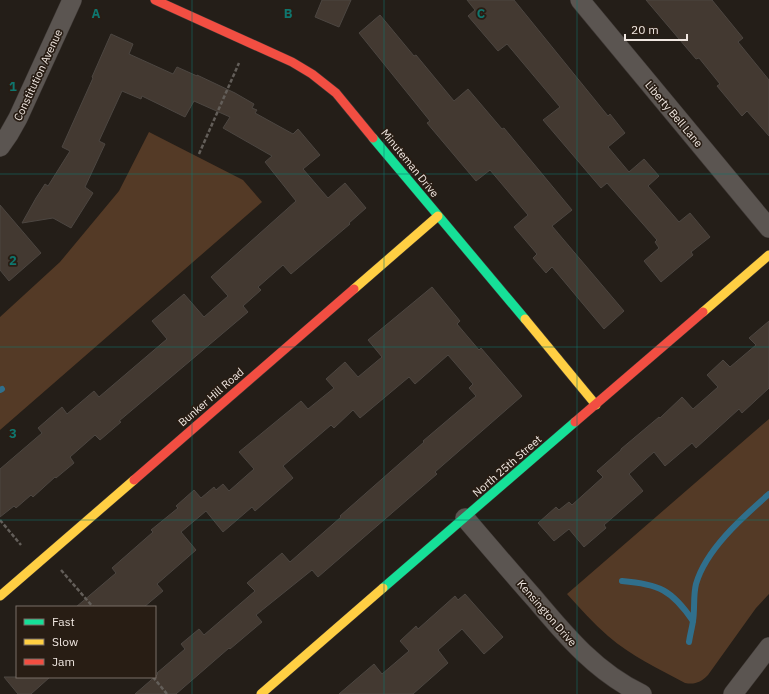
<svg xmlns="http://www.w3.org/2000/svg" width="769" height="694" viewBox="0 0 769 694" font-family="'IBM Plex Sans',sans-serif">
<rect width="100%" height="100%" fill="#241e18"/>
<!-- green -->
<g fill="#543a26">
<polygon points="149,132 243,180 262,202 0,430 0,317 60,262 119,191"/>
<path d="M769,419V594L756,608L708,675C701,682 695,685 685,683C659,669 631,656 608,636C593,623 580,608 567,594Z"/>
</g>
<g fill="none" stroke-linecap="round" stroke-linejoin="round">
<!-- stream -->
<g stroke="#306f8c" stroke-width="6">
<polyline points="0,390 2,389"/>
<path d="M622,581C659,584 672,590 693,621"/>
<path d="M689,642C690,635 692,628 693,621C695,609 693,596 696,584C706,549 743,517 769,494"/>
</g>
</g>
<!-- building -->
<g fill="#433931" stroke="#4c4641">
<polygon points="322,0 351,0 339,27 315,17"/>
<polygon points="467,0 514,0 608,116 610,114 625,133 608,147 629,172 644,159 659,176 648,186 679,222 690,213 710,237 691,252 693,255 661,282 644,261 659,248 655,242 657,240 607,183 601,188 543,120 560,107 507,44 498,51 468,16 475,10"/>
<polygon points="646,0 712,0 743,38 738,42 769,80 769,136 747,111 742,116 717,86 720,84 699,58 696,59"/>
<polygon points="380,15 414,56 416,55 454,101 468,89 502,129 504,128 572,210 552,226 624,311 604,329 552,267 546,273 533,258 537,254 514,227 528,215 490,170 476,181 427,123 430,121 359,33"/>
<polygon points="111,34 133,44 129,54 173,74 177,67 197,76 197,75 235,93 254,104 252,108 257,110 255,113 293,134 298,129 320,155 303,169 328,198 345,183 366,208 349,223 350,224 291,274 283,265 258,287 261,290 243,306 248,312 119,421 121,422 100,440 95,435 70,457 74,463 56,478 55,477 33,497 31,495 16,508 14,506 0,517 0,469 42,433 38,428 62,407 67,414 94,391 99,397 167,339 152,321 184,294 204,317 228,296 211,277 296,201 265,162 272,156 223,128 230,117 194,101 185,117 142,96 141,99 122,91 99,141 105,144 85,187 93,193 71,228 53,218 22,223 36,198 45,184 48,186 70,151 62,147 93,78 92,77"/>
<polygon points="0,205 41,253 9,281 0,270"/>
<polygon points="432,287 460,321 457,324 479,350 481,348 522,396 435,472 437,474 318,577 312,570 256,615 262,622 230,649 229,648 176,694 135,694 158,674 157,673 185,649 181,644 199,629 204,635 255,591 247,583 282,553 290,562 341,517 340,516 424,442 423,441 476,396 469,388 473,384 448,355 415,384 409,377 360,418 353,410 334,428 331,425 283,466 293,478 255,511 252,507 223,532 206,511 181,532 196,550 157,584 163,591 144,607 76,607 116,573 112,568 153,532 151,530 178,508 176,506 194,490 201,498 214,487 216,490 223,484 229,491 254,469 239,452 301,401 308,409 334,388 326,379 345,362 358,377 382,357 368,340"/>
<polygon points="769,321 769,388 742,413 739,409 696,448 692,443 665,466 654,452 629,474 643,491 604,525 606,528 584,547 569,529 554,541 538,523 556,507 559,510 569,502 572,505 603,477 597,471 621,450 621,449 659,417 660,418 682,397 693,409 718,387 707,375 723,360 730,367 756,345 749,338"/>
<polygon points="465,594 503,637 484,654 462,629 438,650 448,663 413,694 339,694 374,664 382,674 409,651 400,641 416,626 418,629 455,596 458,600"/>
<polygon points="4,677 50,677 31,694 18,694"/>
</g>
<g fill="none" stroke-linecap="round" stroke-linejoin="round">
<defs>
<g id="street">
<polyline points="580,0 769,228"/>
<polyline points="0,147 9,134 18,118 72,0"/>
<path d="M465,518C488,545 511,572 535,599C566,636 597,673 642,694"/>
<polyline points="733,694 769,647"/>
</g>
<g id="fast">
<polyline points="373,138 525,319"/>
<polyline points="383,588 575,422"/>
</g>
<g id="slow">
<polyline points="354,289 438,216"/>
<polyline points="703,312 769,255"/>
<polyline points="525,319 596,405"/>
<polyline points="0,596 134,480"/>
<polyline points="261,694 383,588"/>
</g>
<g id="jam">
<polyline points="155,0 292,62 312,74 336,93 373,138"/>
<polyline points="575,422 703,312"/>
<polyline points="134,480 354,289"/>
</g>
</defs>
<!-- street casing -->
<use href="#street" stroke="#3e3835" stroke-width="20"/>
<!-- fast casing -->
<use href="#fast" stroke="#3e3835" stroke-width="10"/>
<!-- slow casing -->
<use href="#slow" stroke="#3e3835" stroke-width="10"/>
<!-- jam casing -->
<use href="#jam" stroke="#3e3835" stroke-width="10"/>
<!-- path -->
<g stroke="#635e59" stroke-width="2.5" stroke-dasharray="4 2" stroke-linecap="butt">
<polyline points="199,154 239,63"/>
<polyline points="0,520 21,545"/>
<polyline points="61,570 93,607"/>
<polyline points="153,677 167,694"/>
</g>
<!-- street -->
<use href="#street" stroke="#5b5551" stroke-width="19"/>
<!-- fast -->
<use href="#fast" stroke="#16e098" stroke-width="9"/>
<!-- slow -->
<use href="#slow" stroke="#ffcf43" stroke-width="9"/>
<!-- jam -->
<use href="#jam" stroke="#f24e42" stroke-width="9"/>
</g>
<!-- grid -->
<path fill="none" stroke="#0f766e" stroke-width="1" stroke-opacity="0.55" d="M192,0V694M384,0V694M577,0V694M0,174H769M0,347H769M0,520H769"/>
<g text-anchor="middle" stroke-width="3.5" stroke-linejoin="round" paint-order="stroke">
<!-- street labels -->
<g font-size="11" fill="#f0e7e1" stroke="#281d14">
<text transform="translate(38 75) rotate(-65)" y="4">Constitution Avenue</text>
<text transform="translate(674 114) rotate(50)" y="4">Liberty Bell Lane</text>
<text transform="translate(410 163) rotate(51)" y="4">Minuteman Drive</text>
<text transform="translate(211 397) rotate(-41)" y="4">Bunker Hill Road</text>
<text transform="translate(507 466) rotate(-41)" y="4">North 25th Street</text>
<text transform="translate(547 613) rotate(49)" y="4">Kensington Drive</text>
</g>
</g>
<g font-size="13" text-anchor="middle" font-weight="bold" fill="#0f766e" stroke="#281d14" stroke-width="3.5" stroke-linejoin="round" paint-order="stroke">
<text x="96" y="18">A</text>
<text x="288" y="18">B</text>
<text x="481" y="18">C</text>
<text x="13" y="91">1</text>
<text x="13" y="265">2</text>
<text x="13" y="438">3</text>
</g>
<!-- legend -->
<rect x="16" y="606" width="140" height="72" fill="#281d14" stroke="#786e66"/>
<rect x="24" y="619" width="20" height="6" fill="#16e098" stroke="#786e66"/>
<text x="52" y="626" font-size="12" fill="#f0e7e1">Fast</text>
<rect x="24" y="639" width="20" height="6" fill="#ffcf43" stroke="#786e66"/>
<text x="52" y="646" font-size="12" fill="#f0e7e1">Slow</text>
<rect x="24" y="659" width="20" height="6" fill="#f24e42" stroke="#786e66"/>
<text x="52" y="666" font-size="12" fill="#f0e7e1">Jam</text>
<!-- scale -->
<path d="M625 34v6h62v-6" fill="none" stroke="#f0e7e1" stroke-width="2"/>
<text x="631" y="34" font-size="12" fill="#f0e7e1" stroke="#281d14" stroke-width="3" paint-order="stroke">20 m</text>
</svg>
